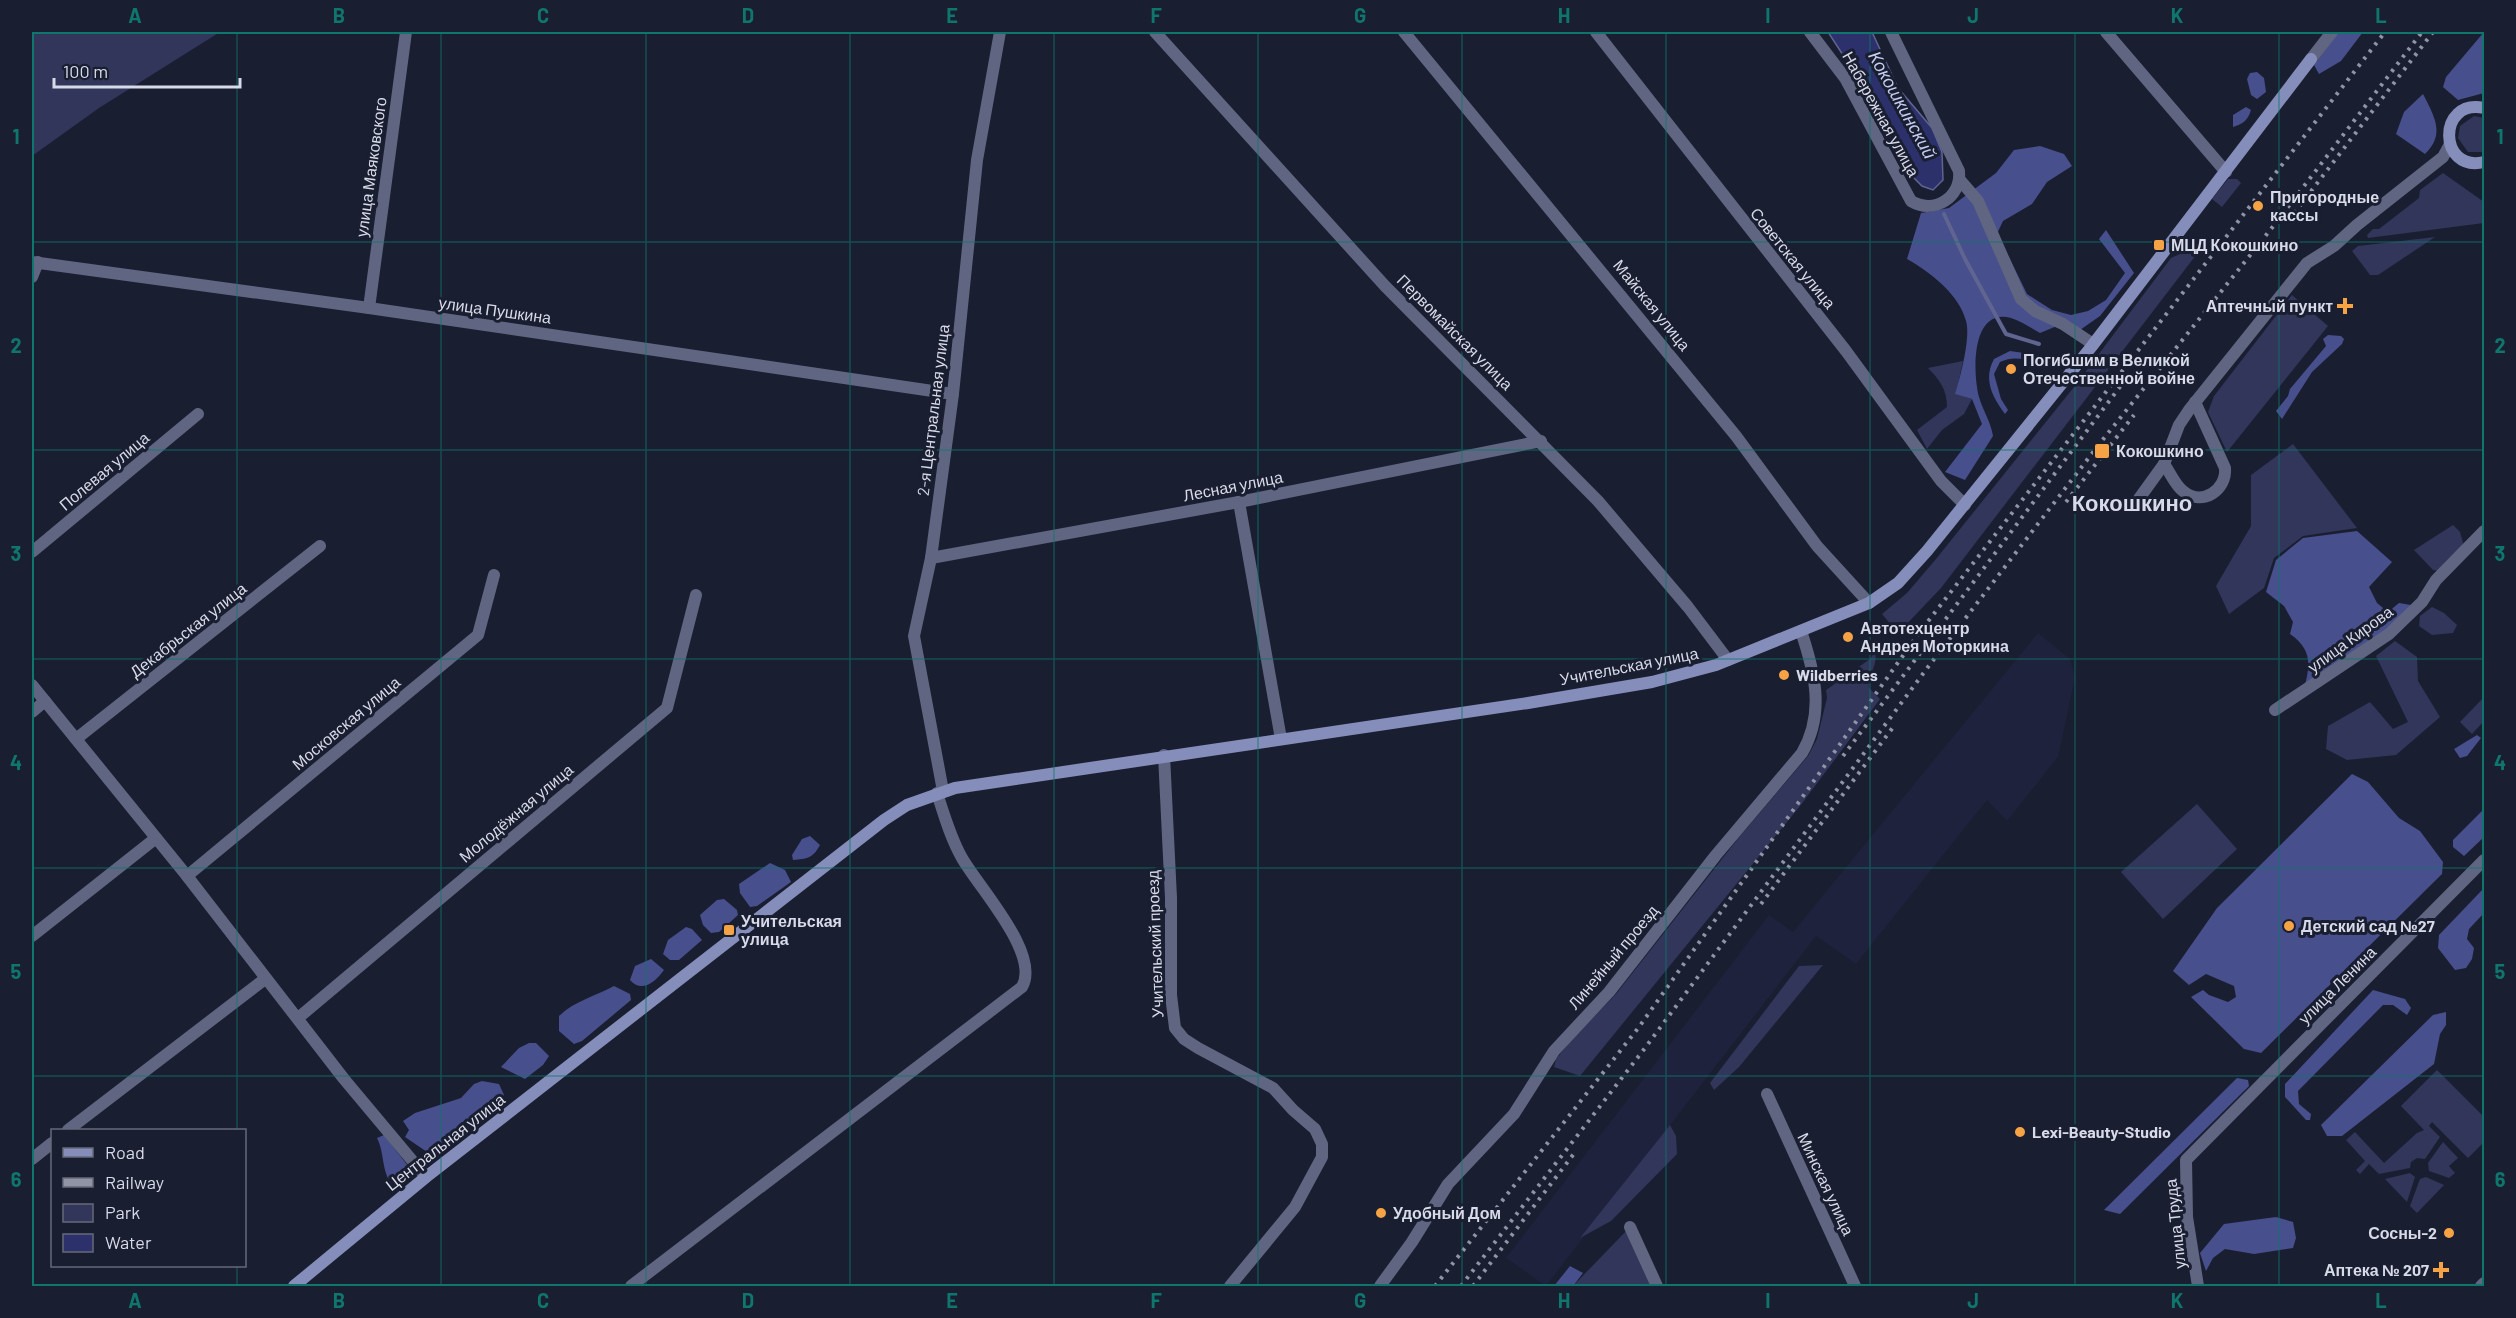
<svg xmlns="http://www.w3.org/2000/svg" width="2516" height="1318" viewBox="0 0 2516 1318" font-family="Barlow,sans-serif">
<rect width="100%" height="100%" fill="#1a1e31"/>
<!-- built -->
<polygon fill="#1e223c" points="2038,633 2070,659 2075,678 2058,757 2007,821 1987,800 1856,964 1816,936 1546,1286 1506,1258 1769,915 1793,932"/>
<!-- green -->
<g fill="#31365a">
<polygon points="32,32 220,32 99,108 32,156"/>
<polygon points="2474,116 2484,118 2484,152 2468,152 2458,138 2460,126"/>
<polygon points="2443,173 2484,202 2484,223 2368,238 2367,235 2373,229 2379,229 2419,198 2420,190"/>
<polygon points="2228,179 2237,179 2241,183 2222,207 2212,199"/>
<polygon points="2435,237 2378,275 2370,275 2352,251 2358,246"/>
<polygon points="2206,242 1941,588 1902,629 1892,626 1882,614 1907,593 1936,559 2074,387 2171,258"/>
<polygon points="2292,295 2328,326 2227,452 2208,412 2214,396"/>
<path d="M1963,361L1956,394L1972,399L1964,414L1942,430L1927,449L1917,430L1947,407C1947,390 1940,380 1928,368Z"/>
<polygon points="2293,444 2357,528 2303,536 2274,558 2264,588 2229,614 2216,586 2251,526 2251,475"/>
<polygon points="2453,525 2460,532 2464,546 2438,571 2433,570 2414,550"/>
<polygon points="2432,607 2444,613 2457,625 2453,633 2432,635 2419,626 2420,616"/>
<polygon points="2395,641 2417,657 2418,681 2440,717 2396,755 2347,760 2326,749 2328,726 2370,702 2393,729 2408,722 2376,656"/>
<path d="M1875,652C1878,666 1868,674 1869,688L1880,699L1800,806L1580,1076L1554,1067L1556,1059L1568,1044L1616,994L1740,836L1808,756L1817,739L1827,698L1826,690L1870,659Z"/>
<polygon points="2484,697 2484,721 2472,734 2460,722"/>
<polygon points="2197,804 2237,849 2163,919 2121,872"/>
<polygon points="1823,965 1739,1067 1714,1090 1710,1083 1799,966"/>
<polygon points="2437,1070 2484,1117 2484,1142 2468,1158 2432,1122 2429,1126 2440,1137 2425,1159 2417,1158 2411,1162 2410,1168 2379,1174 2369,1164 2360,1174 2356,1170 2365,1161 2346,1140 2355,1132 2384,1163 2417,1133 2424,1130 2401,1106"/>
<polygon points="1670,1125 1676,1136 1677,1154 1611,1221 1580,1238"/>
<polygon points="2443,1142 2458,1158 2449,1166 2455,1173 2449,1178 2429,1171 2428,1163"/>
<polygon points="2410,1173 2415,1177 2407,1202 2385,1179"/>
<polygon points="2426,1177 2444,1185 2417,1213 2410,1206 2420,1179"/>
<polygon points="1630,1227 1657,1286 1573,1286"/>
</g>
<!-- forest -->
<g fill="#474f8c">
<polygon points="2339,32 2363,32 2341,61 2319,74 2314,65"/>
<polygon points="2484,32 2484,93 2458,100 2443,87 2446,77"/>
<polygon points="2257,72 2264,78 2266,92 2257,99 2251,95 2247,79 2250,73"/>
<path d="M2423,94C2434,116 2446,134 2425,154L2396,134L2404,112Z"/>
<path d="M2246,107L2251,110C2248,120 2243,124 2233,127V115Z"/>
<path d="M2040,146L2064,154L2072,166L2047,182L2032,204L2003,221L1995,238L2009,257L2027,294L2052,310L2071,315L2088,311L2106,300L2125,273L2099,239L2106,230L2134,273L2100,316L2080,330L2069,321L2040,333C2031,328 2021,321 2011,318C1970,307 1973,375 1979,397C1983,411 1991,422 1993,436L1965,480L1945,472L1982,424L1972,399L1955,394C1960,378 1971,337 1966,321C1959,294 1930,272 1907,259L1921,213L1949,208L1996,173L2014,150Z"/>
<polygon points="2328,335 2341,336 2344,339 2342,344 2312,372 2282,419 2276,411 2288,396 2290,389 2326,346 2323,339"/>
<path d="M2010,351L2031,354L2046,362L2043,367C2028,359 2015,355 2000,362L1994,374L2001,399L2008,410L2005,414C1992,397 1983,379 1994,359Z"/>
<path d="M2357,531L2392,562L2369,587L2377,603L2388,612L2399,603L2411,605L2384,634L2304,689C2310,666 2313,650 2290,634L2293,622L2284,606L2266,592L2276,560L2303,538Z"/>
<polygon points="2477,735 2481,738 2467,756 2460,758 2454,749"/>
<polygon points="2352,774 2368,782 2399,818 2420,831 2443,862 2442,874 2261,1053 2244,1049 2191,997 2203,990 2209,995 2228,1002 2236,997 2234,986 2206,974 2189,985 2173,971 2217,908"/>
<polygon points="2484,809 2484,837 2464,856 2453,847 2453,840"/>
<path d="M810,836L820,845C813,858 807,859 793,860L792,855L802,839Z"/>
<polygon points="770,863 785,870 791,882 757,906 750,907 740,893 739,884"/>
<polygon points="2484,888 2484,913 2469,929 2467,939 2474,948 2472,959 2466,968 2455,970 2438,948 2439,935"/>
<polygon points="724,899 737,910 738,915 719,932 711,933 703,925 700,915 717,900"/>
<polygon points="686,927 692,929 702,940 679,960 670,960 663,954 668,940"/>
<path d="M651,959L664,970C656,981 642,994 630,980L635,966Z"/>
<path d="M614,986L630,994L631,1000L582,1041L574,1044L559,1031V1016C576,1000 594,997 614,986Z"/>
<polygon points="2373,990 2405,999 2411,1008 2407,1015 2393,1005 2383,1005 2298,1091 2299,1104 2311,1114 2310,1120 2306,1120 2285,1097 2285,1084"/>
<polygon points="2446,1012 2446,1025 2440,1034 2434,1064 2342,1136 2327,1136 2321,1125 2433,1015"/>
<polygon points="529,1043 536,1043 549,1056 543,1065 525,1079 501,1067 519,1048"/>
<polygon points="2237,1078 2248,1080 2249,1086 2120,1214 2104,1210"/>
<polygon points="482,1081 499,1084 504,1095 430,1154 405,1137 409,1130 403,1121 415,1113 461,1098 474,1084"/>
<path d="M384,1135L408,1166L403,1180L392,1185C381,1170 385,1154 377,1138Z"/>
<polygon points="2276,1217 2293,1222 2296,1238 2293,1248 2254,1254 2225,1249 2213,1258 2206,1271 2200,1253 2224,1224"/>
<polygon points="1570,1266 1583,1273 1573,1286 1554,1286"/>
</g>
<!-- water -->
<polygon fill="#2c316b" stroke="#5f6490" stroke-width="1.5" points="1828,32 1872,32 1898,88 1932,128 1942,152 1943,180 1933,190 1922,186 1913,177 1865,89"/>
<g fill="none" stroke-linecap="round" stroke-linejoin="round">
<!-- stream -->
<polyline stroke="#5f6490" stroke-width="4" points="1944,214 1965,259 2006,334 2039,344"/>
<!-- street -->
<g stroke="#606681" stroke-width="12">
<polyline points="1155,32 1385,286 1598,501 1688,607 1728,660"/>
<polyline points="1404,32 1736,436 1817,546 1869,603"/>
<polyline points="1596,32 1846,351 1941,481 1965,505"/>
<path d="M1810,32L1845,78L1911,201C1934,215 1962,197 1959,171L1891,32"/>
<polyline points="2106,32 2226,172"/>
<polyline points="2311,59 2332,32"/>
<polyline points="1959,179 1978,201 2021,299 2035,311 2063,324 2093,344"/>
<polyline points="32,262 369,308 953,394"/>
<polyline points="32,277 38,262"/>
<polyline points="369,308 406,32"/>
<path d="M2164,464C2170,472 2175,485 2183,491C2202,507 2227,490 2225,468L2195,402"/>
<polyline points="2138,500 2164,464 2179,425 2189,410 2307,263 2334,246 2357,225 2443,157 2450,144"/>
<polyline points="1239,502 1281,739"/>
<polyline points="32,552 198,414"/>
<polyline points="931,558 1239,502 1541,441"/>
<polyline points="32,685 187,876 344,1079 426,1177"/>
<polyline points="2275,710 2389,634 2422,602 2436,580 2484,531"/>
<polyline points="32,712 45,701"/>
<polyline points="76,739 320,546"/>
<polyline points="1164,755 1171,898 1171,995 1175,1028 1184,1039 1198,1048 1273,1088 1293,1110 1315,1129 1322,1144 1322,1157 1295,1207 1230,1286"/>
<polyline points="943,791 914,636 931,558 953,394 977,160 1000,32"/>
<polyline points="187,876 478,635 494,575"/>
<polyline points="32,936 156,838"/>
<polyline points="298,1018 667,708 696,595"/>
<polyline points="1767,1094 1855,1286"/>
<polyline points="68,1130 265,979"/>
<polyline points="32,1159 52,1143"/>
<polyline points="1630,1227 1657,1286"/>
<path d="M631,1286L1022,987C1041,954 979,888 962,858C951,839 944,815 937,793"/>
<path d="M1380,1286L1412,1242L1448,1184L1514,1114L1554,1051L1609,992L1716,855L1802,753C1825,713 1815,673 1801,631"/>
<polyline points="2198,1286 2187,1217 2186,1160 2484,860"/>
<polyline points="2481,1286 2484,1283"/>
</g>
<!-- secondary -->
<g stroke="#858eba" stroke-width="12">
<path d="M2484,108C2437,98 2438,173 2484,162"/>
<polyline points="294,1286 426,1177 884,820 907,805 955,788 1528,703 1652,682 1716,665 1869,603 1898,583 1927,551 2092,346 2311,59"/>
</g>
<!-- rail -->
<g stroke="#9194a4" stroke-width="4" stroke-dasharray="3 6" stroke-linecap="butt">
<polyline points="2289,220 2433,32"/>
<polyline points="2066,502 2134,415"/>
<polyline points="1843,756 2122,384"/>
<polyline points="1761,904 1894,726"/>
<polyline points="1435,1286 1639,1027 1919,633 2385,32"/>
<polyline points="1461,1286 1645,1048 1928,667 2097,447 2275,224 2422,32"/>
<polyline points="1473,1286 1576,1151"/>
</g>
</g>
<!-- grid -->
<path fill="none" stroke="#0f766e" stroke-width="1.5" stroke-opacity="0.55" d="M237,32V1130M441,32V1286M646,32V1286M850,32V1286M1054,32V1286M1258,32V1286M1462,32V1286M1666,32V1286M1870,32V1286M2075,32V1286M2279,32V1286M32,242H2484M32,450H2484M32,659H2484M32,868H2484M32,1076H2484M237,1266V1286"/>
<!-- markers -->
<g fill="#f5a345" stroke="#1a1e31" stroke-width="2">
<circle cx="2258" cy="206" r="6"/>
<rect x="2153" y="239" width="12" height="12" rx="3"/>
<path d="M2342 297h6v6h6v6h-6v6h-6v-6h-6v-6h6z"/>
<circle cx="2011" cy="369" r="6"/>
<rect x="2094" y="443" width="16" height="16" rx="3"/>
<circle cx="1848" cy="637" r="6"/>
<circle cx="1784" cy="675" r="6"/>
<circle cx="2289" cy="926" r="6"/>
<rect x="723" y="924" width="12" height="12" rx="3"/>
<circle cx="2020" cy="1132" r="6"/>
<circle cx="1381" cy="1213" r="6"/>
<circle cx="2449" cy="1233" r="6"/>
<path d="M2438 1261h6v6h6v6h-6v6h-6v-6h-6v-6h6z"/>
</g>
<g text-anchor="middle" stroke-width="6" stroke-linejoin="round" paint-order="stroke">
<!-- street labels -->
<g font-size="16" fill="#d7dae8" stroke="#1a1e31">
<text transform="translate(1881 114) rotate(61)" y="6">Набережная улица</text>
<text transform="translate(371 167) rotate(-82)" y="6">улица Маяковского</text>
<text transform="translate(1793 258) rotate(51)" y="6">Советская улица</text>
<text transform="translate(1652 305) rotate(51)" y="6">Майская улица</text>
<text transform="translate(495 310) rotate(8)" y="6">улица Пушкина</text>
<text transform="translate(1455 332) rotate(45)" y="6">Первомайская улица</text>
<text transform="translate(933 410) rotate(-83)" y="6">2-я Центральная улица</text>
<text transform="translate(104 471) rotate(-40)" y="6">Полевая улица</text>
<text transform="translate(1233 486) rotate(-11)" y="6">Лесная улица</text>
<text transform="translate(188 630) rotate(-38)" y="6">Декабрьская улица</text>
<text transform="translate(2350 639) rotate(-36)" y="6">улица Кирова</text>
<text transform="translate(1629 666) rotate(-11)" y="6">Учительская улица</text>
<text transform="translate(346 723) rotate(-40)" y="6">Московская улица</text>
<text transform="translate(516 813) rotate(-40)" y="6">Молодёжная улица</text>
<text transform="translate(1155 944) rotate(-92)" y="6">Учительский проезд</text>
<text transform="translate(1613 957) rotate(-50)" y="6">Линейный проезд</text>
<text transform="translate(2337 985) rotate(-45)" y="6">улица Ленина</text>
<text transform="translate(445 1142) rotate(-38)" y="6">Центральная улица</text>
<text transform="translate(1826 1184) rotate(65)" y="6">Минская улица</text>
<text transform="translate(2175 1224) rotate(-96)" y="6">улица Труда</text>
</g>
<!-- poi labels -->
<g font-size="16" font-weight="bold" fill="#d7dae8" stroke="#1a1e31" text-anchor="start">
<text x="2270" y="203">Пригородные<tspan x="2270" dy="18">кассы</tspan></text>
<text x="2171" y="251">МЦД Кокошкино</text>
<text x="2333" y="312" text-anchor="end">Аптечный пункт</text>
<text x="2023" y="366">Погибшим в Великой<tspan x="2023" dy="18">Отечественной войне</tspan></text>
<text x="2116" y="457">Кокошкино</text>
<text x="1860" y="634">Автотехцентр<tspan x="1860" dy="18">Андрея Моторкина</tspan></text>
<text x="1796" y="681">Wildberries</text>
<text x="741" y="927">Учительская<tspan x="741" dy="18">улица</tspan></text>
<text x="2301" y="932">Детский сад №27</text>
<text x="2032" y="1138">Lexi-Beauty-Studio</text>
<text x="1393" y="1219">Удобный Дом</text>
<text x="2437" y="1239" text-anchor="end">Сосны-2</text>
<text x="2429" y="1276" text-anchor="end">Аптека № 207</text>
</g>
<!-- water labels -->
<g font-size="18" font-style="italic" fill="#c4ccf0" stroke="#1a1e31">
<text transform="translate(1902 105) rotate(61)" y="6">Кокошкинский</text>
</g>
<!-- district labels -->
<g font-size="22" font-weight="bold" fill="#d7dae8" stroke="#1a1e31">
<text x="2132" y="511">Кокошкино</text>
</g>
</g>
<!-- border -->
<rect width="2516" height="1318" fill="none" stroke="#1a1e31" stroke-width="66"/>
<!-- legend -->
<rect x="51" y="1129" width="195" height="138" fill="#1a1e31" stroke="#66697a" stroke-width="1.5"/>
<rect x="63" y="1148" width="30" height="9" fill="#858eba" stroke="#66697a" stroke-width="1.5"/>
<text x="105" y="1159" font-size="18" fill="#d7dae8">Road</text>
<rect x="63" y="1178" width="30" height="9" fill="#9194a4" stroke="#66697a" stroke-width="1.5"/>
<text x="105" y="1189" font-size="18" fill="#d7dae8">Railway</text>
<rect x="63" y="1204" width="30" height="18" fill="#31365a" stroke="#66697a" stroke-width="1.5"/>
<text x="105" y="1219" font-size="18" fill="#d7dae8">Park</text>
<rect x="63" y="1234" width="30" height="18" fill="#2c316b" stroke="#66697a" stroke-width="1.5"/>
<text x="105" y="1249" font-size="18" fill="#d7dae8">Water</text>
<!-- scale -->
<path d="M54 78v9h186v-9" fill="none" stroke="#d7dae8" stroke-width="3"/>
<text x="63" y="78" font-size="18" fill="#d7dae8" stroke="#1a1e31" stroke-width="4.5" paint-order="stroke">100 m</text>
<rect x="33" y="33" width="2450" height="1252" fill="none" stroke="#0f766e" stroke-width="2"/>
<g font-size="20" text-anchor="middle" font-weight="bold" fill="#0f766e">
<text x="135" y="23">A</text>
<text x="339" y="23">B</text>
<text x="543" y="23">C</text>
<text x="748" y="23">D</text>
<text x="952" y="23">E</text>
<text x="1156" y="23">F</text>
<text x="1360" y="23">G</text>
<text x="1564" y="23">H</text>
<text x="1768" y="23">I</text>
<text x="1973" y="23">J</text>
<text x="2177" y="23">K</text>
<text x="2381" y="23">L</text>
<text x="16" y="144">1</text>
<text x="2500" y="144">1</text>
<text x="16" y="353">2</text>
<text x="2500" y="353">2</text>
<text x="16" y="561">3</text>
<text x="2500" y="561">3</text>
<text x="16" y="770">4</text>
<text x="2500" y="770">4</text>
<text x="16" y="979">5</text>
<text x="2500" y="979">5</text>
<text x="16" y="1187">6</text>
<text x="2500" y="1187">6</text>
<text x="135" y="1308">A</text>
<text x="339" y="1308">B</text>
<text x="543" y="1308">C</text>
<text x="748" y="1308">D</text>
<text x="952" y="1308">E</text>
<text x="1156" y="1308">F</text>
<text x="1360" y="1308">G</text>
<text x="1564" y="1308">H</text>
<text x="1768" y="1308">I</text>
<text x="1973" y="1308">J</text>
<text x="2177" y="1308">K</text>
<text x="2381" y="1308">L</text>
</g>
</svg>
